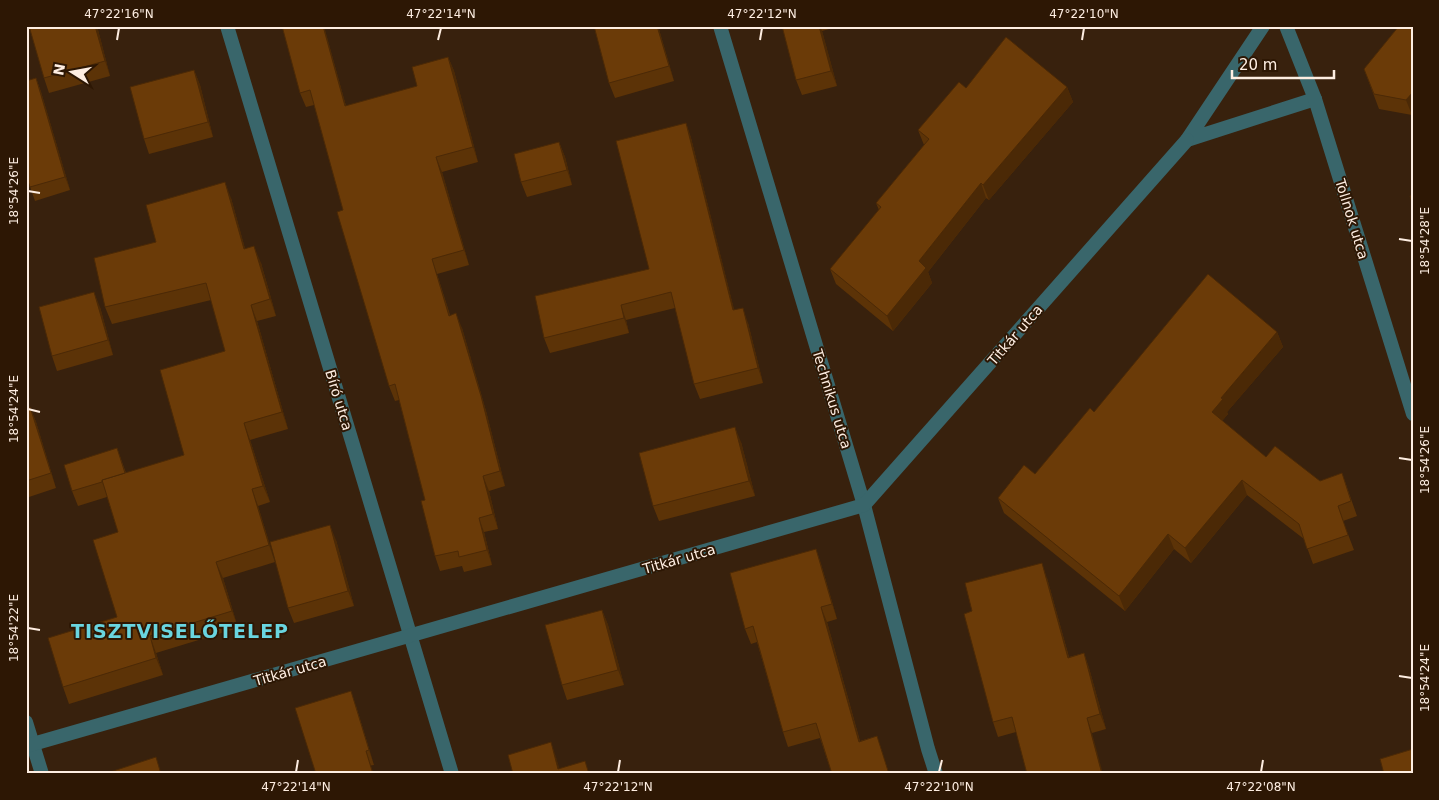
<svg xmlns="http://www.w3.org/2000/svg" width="1439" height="800" viewBox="0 0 1439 800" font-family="'DejaVu Sans',sans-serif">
<rect width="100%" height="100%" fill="#38210d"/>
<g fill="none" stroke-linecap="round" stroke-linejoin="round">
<!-- minor -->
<g stroke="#39666b" stroke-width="14">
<polyline points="227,26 452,774"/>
<polyline points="720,26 864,505 928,749 936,774"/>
<polyline points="1263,26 1187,140 1315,99"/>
<polyline points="1286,26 1315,99 1413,414"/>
<polyline points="26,722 42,774"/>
<polyline points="26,746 864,505 1187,140"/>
</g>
</g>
<!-- wall -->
<g fill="#5c3307">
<polygon points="29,26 97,26 110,76 49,93 44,78"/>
<polygon points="282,26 327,26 324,27 346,106 417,86 448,57 454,71 478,162 442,172 469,265 437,274 450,315 462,328 486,411 505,486 489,491 498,529 484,532 492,565 464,572 462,566 440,571 435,556 425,500 399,400 395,401 389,386 343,210 314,105 306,107 300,93"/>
<polygon points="594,26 658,26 674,81 615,98 609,83"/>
<polygon points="782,26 840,26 822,31 837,86 802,95 796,80"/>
<polygon points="1399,26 1412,115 1379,109 1364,69"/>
<polygon points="194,70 200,85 213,137 149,154 144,139"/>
<polygon points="36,78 41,92 70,190 35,201 27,178 26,178 26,81"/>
<polygon points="1067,87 1073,102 989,200 986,198 928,272 932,283 893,331 836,284 830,269 879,210 876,203 924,145 918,130 966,88"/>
<polygon points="686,123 691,138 734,310 748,323 763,383 700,399 694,384 675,308 626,320 629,333 550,353 544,338 649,269"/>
<polygon points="559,142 565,157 572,185 527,197 521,182"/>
<polygon points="231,198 245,249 261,263 276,316 257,321 288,429 250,440 270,502 258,506 275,562 223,578 238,628 156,653 163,675 69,704 63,687 117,617 118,532 107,497 78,506 72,491 117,448 126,473 184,455 225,351 211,300 112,324 105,307 156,242"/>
<polygon points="100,307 113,355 57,371 52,356"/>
<polygon points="1277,332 1283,347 1227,412 1228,414 1222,421 1266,457 1320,481 1342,473 1357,516 1343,521 1354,550 1313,564 1304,539 1247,495 1191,563 1174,549 1125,611 1004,513 998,498 1035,474 1094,412"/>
<polygon points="30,407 36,422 56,488 26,498 26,408"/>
<polygon points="741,442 755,496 659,521 653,506"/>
<polygon points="336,540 354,606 294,623 288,608"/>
<polygon points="816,549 821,564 837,619 827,622 860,741 877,736 889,774 832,774 820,738 788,747 783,732 757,642 751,644 745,629"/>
<polygon points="1047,578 1069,657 1084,653 1089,668 1106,729 1092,733 1016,732 998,737 993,722 972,611"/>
<polygon points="602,610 608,625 624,685 567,700 562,685"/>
<polygon points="356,706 374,765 316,774"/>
</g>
<!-- shaded-wall -->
<g fill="#4b2906">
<polygon points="95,26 97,26 110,76 105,61"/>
<polygon points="323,26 324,26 350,121 345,106"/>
<polygon points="657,26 658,26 674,81 669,66"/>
<polygon points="819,26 820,26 822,31 837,86 831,71"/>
<polygon points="448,57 454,71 478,162 473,147"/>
<polygon points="194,70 200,85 213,137 208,122"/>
<polygon points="36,78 41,92 70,190 65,177"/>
<polygon points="1067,87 1073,102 989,200 983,185"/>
<polygon points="1413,92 1413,114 1412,115 1406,100"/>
<polygon points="686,123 691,138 738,325 733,310"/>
<polygon points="559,142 565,157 572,185 567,170"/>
<polygon points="436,157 442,172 469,265 464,250"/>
<polygon points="225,182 231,198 250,266 244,249"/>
<polygon points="981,183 986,198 928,272 932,283 893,331 887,316 919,261"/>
<polygon points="254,246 261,263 276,316 270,299"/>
<polygon points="432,259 437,274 454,330 449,316"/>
<polygon points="94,292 100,307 113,355 108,340"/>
<polygon points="251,305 257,321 288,429 282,412"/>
<polygon points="621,305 626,320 629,333 624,318"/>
<polygon points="743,308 748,323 763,383 758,368"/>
<polygon points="456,313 462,328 486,411 505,486 500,471"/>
<polygon points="1277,332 1283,347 1227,412 1228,414 1217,427 1212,412 1221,398"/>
<polygon points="30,407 36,422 56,488 51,473"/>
<polygon points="244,423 250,440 270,502 263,486"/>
<polygon points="735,427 741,442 755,496 749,481"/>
<polygon points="483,476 489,491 498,529 493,514"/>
<polygon points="1242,480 1247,495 1191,563 1185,548"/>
<polygon points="252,489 258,506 275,562 269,545"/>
<polygon points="479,518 484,532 492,565 487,550"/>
<polygon points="330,525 336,540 354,606 348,591"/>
<polygon points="1168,534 1174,549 1125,611 1119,596"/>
<polygon points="816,549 821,564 837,619 832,604"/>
<polygon points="216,562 223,578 238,628 232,611"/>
<polygon points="1042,563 1047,578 1073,673 1068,658"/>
<polygon points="821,607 827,622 864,757 859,742"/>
<polygon points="602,610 608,625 624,685 618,670"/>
<polygon points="150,636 156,653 163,675 156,658"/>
<polygon points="1084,653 1089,668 1106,729 1100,714"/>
<polygon points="351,691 356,706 374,765 369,750"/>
<polygon points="1087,718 1092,733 1103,774 1102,774"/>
<polygon points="551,742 556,757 561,774 560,774"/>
<polygon points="366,751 371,766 374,774 373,774"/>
</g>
<!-- building -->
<g fill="#6b3b08" stroke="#4b2906">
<polygon points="29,26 95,26 105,61 44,78"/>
<polygon points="282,26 323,26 345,106 417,86 412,67 448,57 473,147 436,157 464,250 432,259 449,316 456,313 481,396 500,471 483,476 493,514 479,518 487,550 459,557 458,551 435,556 421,501 425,500 395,384 389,386 337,212 343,210 310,90 300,93"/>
<polygon points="594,26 657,26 669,66 609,83"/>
<polygon points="782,26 819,26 831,71 796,80"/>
<polygon points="1399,26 1413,26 1413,92 1406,100 1374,94 1364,69"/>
<polygon points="1006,37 1067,87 983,185 981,183 919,261 926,268 887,316 830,269 881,207 876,203 929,139 918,130 959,82 966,88"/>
<polygon points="194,70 208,122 144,139 130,87"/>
<polygon points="36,78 65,177 30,187 26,175 26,81"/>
<polygon points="686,123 733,310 743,308 758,368 694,384 671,292 621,305 624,318 544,338 535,296 649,269 616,141"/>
<polygon points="559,142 567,170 521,182 514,154"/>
<polygon points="225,182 244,249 254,246 270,299 251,305 282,412 244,423 263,486 252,489 269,545 216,562 232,611 150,636 156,658 63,687 48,638 117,617 93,540 118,532 102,480 184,455 160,370 225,351 206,283 105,307 94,258 156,242 146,205"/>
<polygon points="1413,195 1413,206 1410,196"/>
<polygon points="1208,274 1277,332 1221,398 1223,399 1212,412 1266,457 1275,446 1320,481 1342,473 1351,501 1338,506 1348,535 1307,549 1299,524 1242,480 1185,548 1168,534 1119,596 998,498 1024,465 1035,474 1090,408 1094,412"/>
<polygon points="94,292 108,340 52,356 39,307"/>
<polygon points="30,407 51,473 26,481 26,408"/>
<polygon points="735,427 749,481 653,506 639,453"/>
<polygon points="117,448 125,473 102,480 102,482 72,491 64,465"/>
<polygon points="330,525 348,591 288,608 270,542"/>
<polygon points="816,549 832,604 821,607 859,742 877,736 889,774 832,774 816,723 783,732 753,626 745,629 730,573"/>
<polygon points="1042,563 1068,658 1084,653 1100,714 1087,718 1102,774 1027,774 1012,717 993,722 964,614 972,611 965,583"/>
<polygon points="602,610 618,670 562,685 545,625"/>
<polygon points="351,691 369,750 366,751 373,774 316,774 295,708"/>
<polygon points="551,742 558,769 585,761 589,774 513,774 508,755"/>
<polygon points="1413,749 1413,774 1384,774 1380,759"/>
<polygon points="156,757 161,774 104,774"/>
</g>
<!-- ticks -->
<path fill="none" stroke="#feeee2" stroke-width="2" d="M117,40L119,28M438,40L441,28M760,40L762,28M1082,40L1084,28M28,191L40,193M1399,239L1412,241M28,409L40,412M1399,458L1412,460M28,628L40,630M1399,676L1412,678M296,772L298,760M618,772L620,760M939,772L942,760M1261,772L1263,760"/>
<g text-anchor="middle" stroke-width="4" stroke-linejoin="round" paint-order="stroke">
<!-- street labels -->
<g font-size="14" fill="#feeee2" stroke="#2d1704">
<text transform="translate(1352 219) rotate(73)" y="5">Tollnok utca</text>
<text transform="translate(1015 335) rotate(-49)" y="5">Titkár utca</text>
<text transform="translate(832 399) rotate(73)" y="5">Technikus utca</text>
<text transform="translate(339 400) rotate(73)" y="5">Bíró utca</text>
<text transform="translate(679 559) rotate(-16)" y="5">Titkár utca</text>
<text transform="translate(290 671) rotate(-16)" y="5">Titkár utca</text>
</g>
<!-- district labels -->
<g font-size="19" font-weight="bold" letter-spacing="1" fill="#69d5e0" stroke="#2d1704">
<text x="180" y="638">TISZTVISELŐTELEP</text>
</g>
</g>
<!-- border -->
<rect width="1439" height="800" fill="none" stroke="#2d1704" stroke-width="55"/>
<!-- north arrow -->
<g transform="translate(72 72) rotate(281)" stroke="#2d1704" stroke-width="4" paint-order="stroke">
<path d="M0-4L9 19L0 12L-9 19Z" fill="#feeee2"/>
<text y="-8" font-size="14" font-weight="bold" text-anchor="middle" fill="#feeee2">N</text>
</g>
<!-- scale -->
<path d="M1232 70v8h102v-8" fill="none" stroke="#feeee2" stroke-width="2.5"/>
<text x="1239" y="70" font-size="15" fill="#feeee2" stroke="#2d1704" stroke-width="4" paint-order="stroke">20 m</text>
<rect x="28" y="28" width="1384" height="744" fill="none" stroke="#feeee2" stroke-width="2"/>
<g font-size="12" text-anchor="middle" fill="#feeee2">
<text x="119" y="18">47°22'16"N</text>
<text x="441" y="18">47°22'14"N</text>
<text x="762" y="18">47°22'12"N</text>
<text x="1084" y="18">47°22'10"N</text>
<text transform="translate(14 191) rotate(-90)" y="4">18°54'26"E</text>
<text transform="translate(1425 241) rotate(-90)" y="4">18°54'28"E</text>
<text transform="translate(14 409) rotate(-90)" y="4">18°54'24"E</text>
<text transform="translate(1425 460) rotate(-90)" y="4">18°54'26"E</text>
<text transform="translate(14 628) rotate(-90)" y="4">18°54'22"E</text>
<text transform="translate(1425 678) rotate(-90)" y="4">18°54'24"E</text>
<text x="296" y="791">47°22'14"N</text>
<text x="618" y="791">47°22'12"N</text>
<text x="939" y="791">47°22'10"N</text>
<text x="1261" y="791">47°22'08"N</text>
</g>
</svg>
